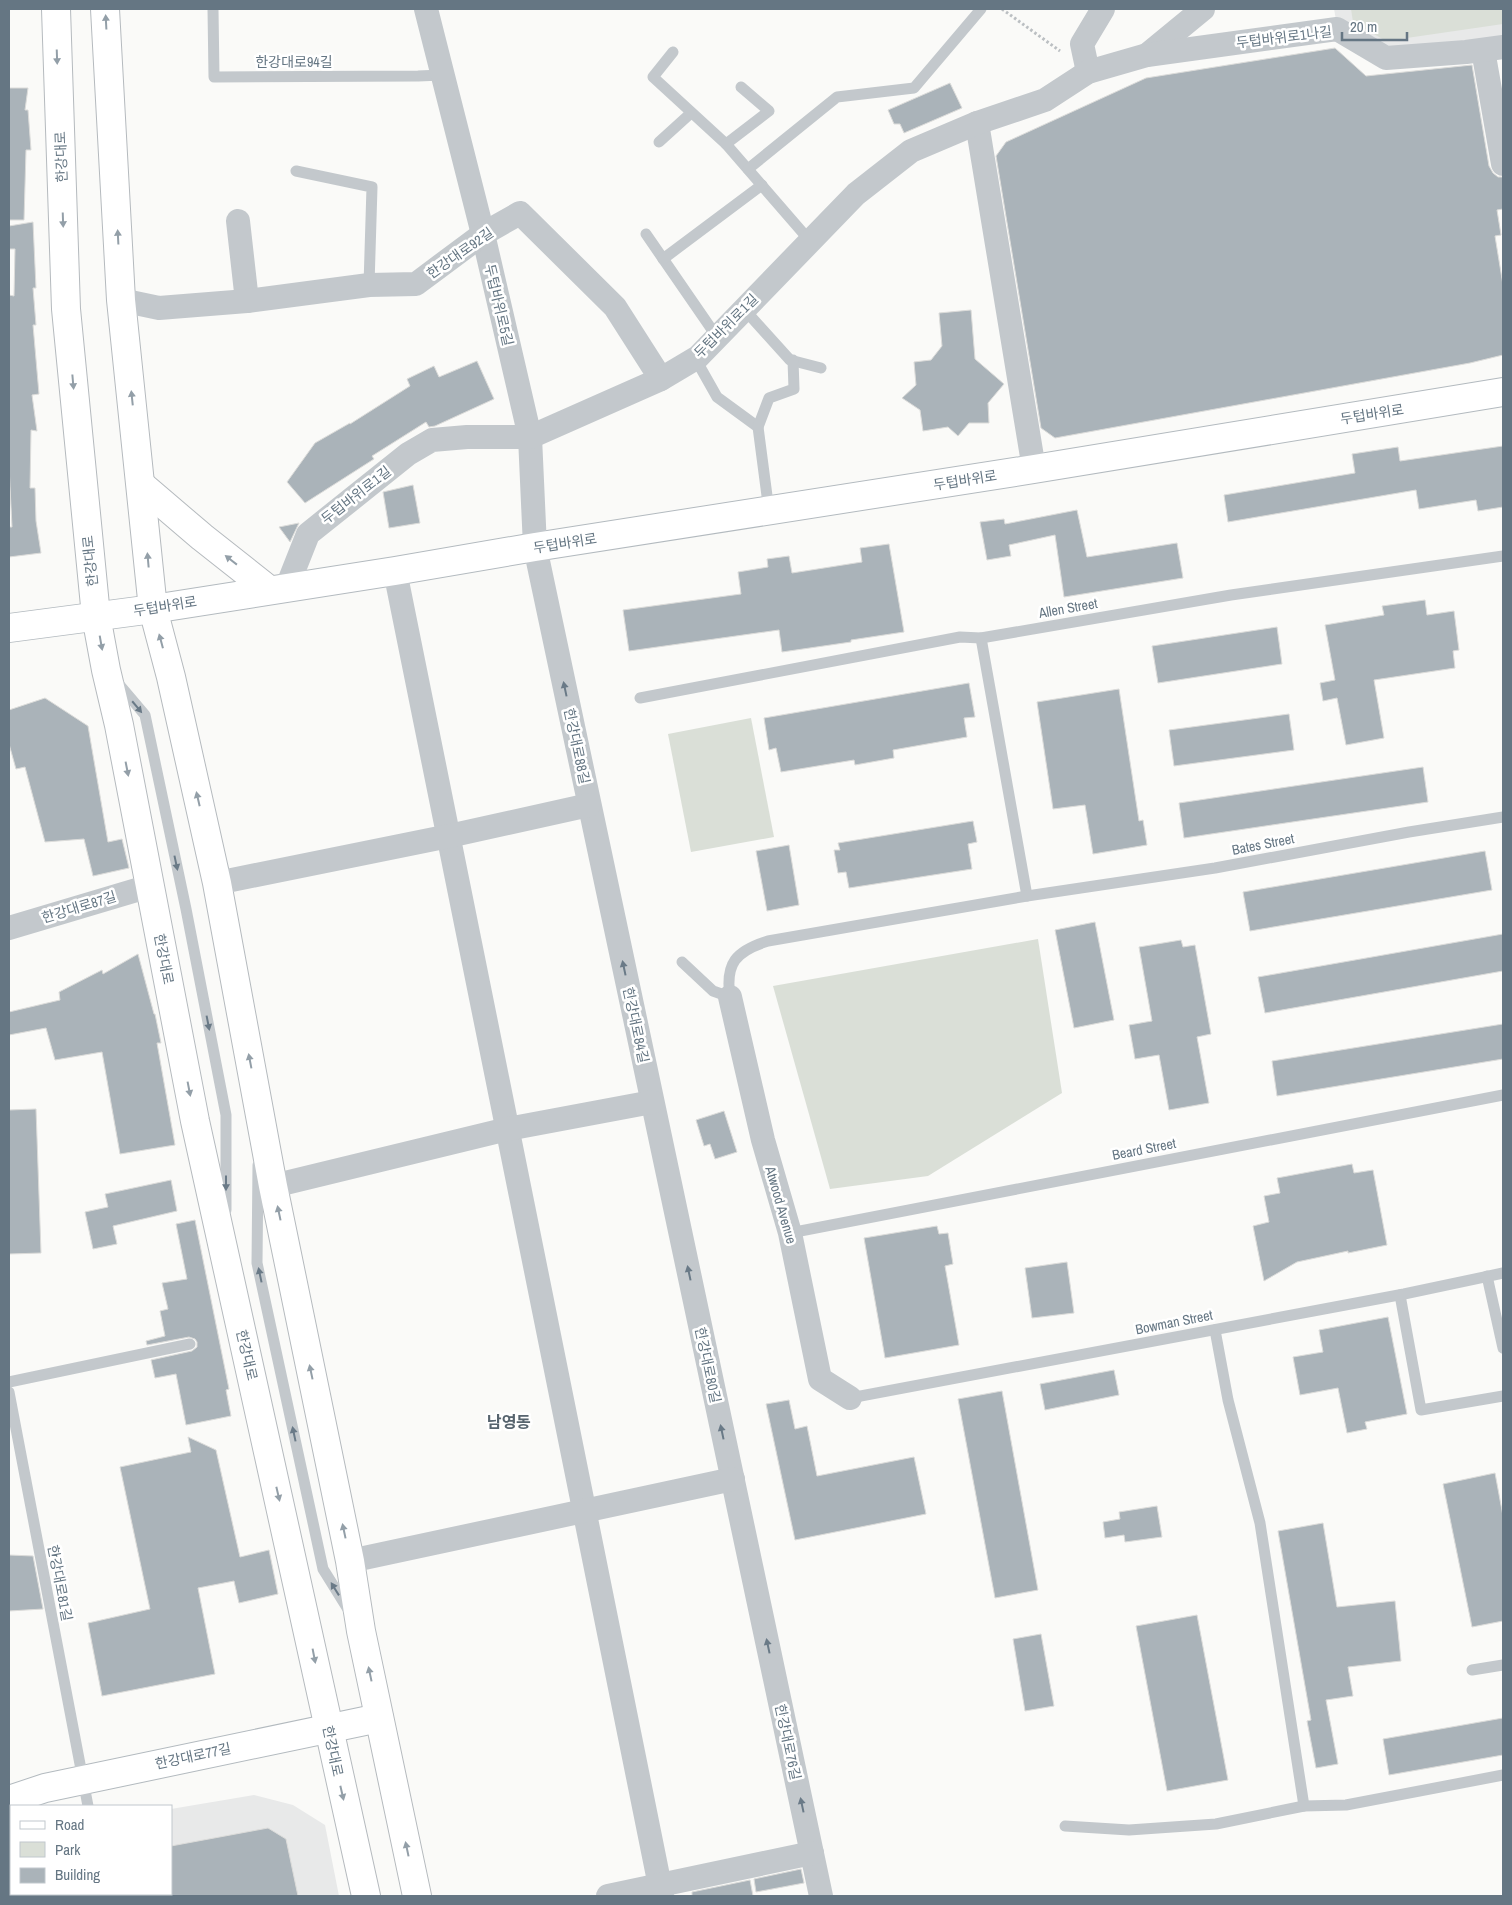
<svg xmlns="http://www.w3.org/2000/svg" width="1512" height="1905" viewBox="0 0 1512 1905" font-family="'Archivo Narrow','Noto Sans KR',sans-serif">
<rect width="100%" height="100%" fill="#fafaf8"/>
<!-- built -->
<g fill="#e8e9e9">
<polygon points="1334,9 1503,9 1503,36 1381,52 1337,25"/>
<polygon points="254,1795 293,1805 325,1825 339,1896 9,1896 9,1841 11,1841 11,1894 171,1894 171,1809"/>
</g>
<!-- green -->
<g fill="#dadfd7">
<polygon points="1351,9 1503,9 1503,24 1386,41 1353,22"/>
<polygon points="751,718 774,837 691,852 668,734"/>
<polygon points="1038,939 1062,1093 928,1176 830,1189 773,986"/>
</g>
<!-- building -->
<g fill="#aab3b9" stroke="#dcdcda">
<polygon points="1335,48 1366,76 1472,65 1489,166 1493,173 1498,177 1503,177 1503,209 1497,210 1501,235 1495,236 1503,285 1503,355 1470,363 1055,438 1041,428 996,156 1006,142 1146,78"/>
<polygon points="950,83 962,108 904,133 900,124 894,124 888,110"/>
<polygon points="9,88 28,88 25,110 28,110 31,150 26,150 24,220 9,220"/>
<polygon points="33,222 36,288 33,288 36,325 33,325 39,394 32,395 37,431 31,430 30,488 35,488 36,521 41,553 9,557 9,527 12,527 9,466 9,295 14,296 15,249 9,249 9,226"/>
<polygon points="971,310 975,359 1004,384 988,403 989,423 969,423 958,436 948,427 923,431 920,410 902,398 916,385 914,362 931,360 942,346 939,313"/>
<polygon points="477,361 494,399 435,426 429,427 426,422 372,456 374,459 305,503 287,482 315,443 350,423 350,424 410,386 407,379 434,366 439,377"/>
<polygon points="1503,446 1503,507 1478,511 1476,500 1419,509 1416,490 1228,522 1224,495 1355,473 1352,454 1398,447 1400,461"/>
<polygon points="413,485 420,523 389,528 383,492"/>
<polygon points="1077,510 1087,557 1177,543 1183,578 1064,597 1055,535 1009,545 1011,556 987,560 980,522 1004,519 1005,524"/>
<polygon points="299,523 290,542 279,527"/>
<polygon points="889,544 904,632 851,640 851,642 782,652 779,630 629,651 623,610 741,594 738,572 768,567 767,559 789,556 792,573 862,562 860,548"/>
<polygon points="1425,600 1427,615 1454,611 1459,650 1453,651 1455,668 1374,680 1384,738 1346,745 1337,698 1323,701 1320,683 1335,680 1325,625 1384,615 1382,606"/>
<polygon points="1277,627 1282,664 1158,683 1152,646"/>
<polygon points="969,683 975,717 964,718 967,737 893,750 894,758 855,765 854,760 781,772 776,748 769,750 764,718"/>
<polygon points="1119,689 1139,821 1143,820 1147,845 1093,854 1085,805 1053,809 1037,702"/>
<polygon points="45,698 88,726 108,842 122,839 129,868 93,876 84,839 45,842 25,767 16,769 9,744 9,710"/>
<polygon points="1289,714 1294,750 1174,766 1169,730"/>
<polygon points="1423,767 1428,802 1184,838 1179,803"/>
<polygon points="973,821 977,842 968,844 972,869 849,888 846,872 838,873 834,850 840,850 838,843"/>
<polygon points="789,845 799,905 767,911 756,851"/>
<polygon points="1485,851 1492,890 1250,931 1243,892"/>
<polygon points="1095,922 1114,1020 1074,1028 1055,930"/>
<polygon points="1503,934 1503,971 1265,1013 1258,977"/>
<polygon points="1181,940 1183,947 1195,945 1211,1034 1197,1037 1209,1103 1169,1110 1159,1055 1135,1059 1129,1025 1152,1021 1139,947"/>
<polygon points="138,954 154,1014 155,1014 161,1043 157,1043 175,1145 120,1154 102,1052 55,1060 46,1028 9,1035 9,1012 60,1000 59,992 102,970 103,974"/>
<polygon points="1503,1024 1503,1059 1277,1096 1272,1061"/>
<polygon points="36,1109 41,1253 9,1254 9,1110"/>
<polygon points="724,1111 737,1152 715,1159 710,1144 704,1146 696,1120"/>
<polygon points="1352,1164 1354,1173 1373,1170 1387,1245 1348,1253 1348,1251 1297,1262 1264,1281 1253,1226 1269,1222 1264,1196 1280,1193 1277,1178"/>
<polygon points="171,1180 177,1211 113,1226 117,1244 93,1249 85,1212 108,1207 105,1194"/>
<polygon points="195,1220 229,1389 226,1390 231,1416 186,1425 176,1374 155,1378 151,1360 192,1351 197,1347 197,1342 195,1339 189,1337 147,1345 146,1341 165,1336 160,1311 168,1309 162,1283 187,1279 176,1224"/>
<polygon points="937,1226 939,1234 948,1233 953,1264 945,1266 959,1345 885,1358 864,1238"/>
<polygon points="1067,1262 1074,1313 1032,1318 1025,1268"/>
<polygon points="1388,1317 1407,1414 1365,1422 1367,1429 1347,1433 1338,1388 1300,1395 1293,1357 1323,1352 1319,1330"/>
<polygon points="1114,1370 1119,1395 1045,1410 1040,1384"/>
<polygon points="1002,1391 1038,1590 995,1598 958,1399"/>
<polygon points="789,1400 795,1429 807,1426 817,1476 914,1457 926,1514 795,1540 766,1404"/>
<polygon points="188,1437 216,1450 240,1557 269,1550 278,1594 239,1603 234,1581 198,1588 215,1674 102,1696 88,1623 150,1609 120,1467 191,1452"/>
<polygon points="1495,1473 1503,1516 1503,1621 1472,1627 1443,1484"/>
<polygon points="1157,1506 1162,1537 1125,1542 1124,1535 1105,1538 1103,1522 1120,1519 1119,1512"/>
<polygon points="1323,1523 1337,1607 1395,1601 1401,1661 1348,1667 1353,1696 1326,1700 1338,1764 1316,1768 1307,1721 1311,1720 1278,1531"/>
<polygon points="9,1555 33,1556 43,1609 9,1611"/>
<polygon points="1197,1615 1228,1780 1167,1791 1136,1626"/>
<polygon points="1041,1634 1054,1706 1025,1711 1013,1639"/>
<polygon points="1503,1718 1503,1755 1389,1775 1383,1739"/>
<polygon points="268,1828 286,1839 298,1896 171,1896 171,1846"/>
<polygon points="801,1869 804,1883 756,1892 754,1879"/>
<polygon points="750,1880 753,1896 692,1896 692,1892"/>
</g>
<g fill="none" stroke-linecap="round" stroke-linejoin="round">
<defs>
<g id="secondary">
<polyline points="9,628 153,609 395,571 535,547 1034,469 1503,392"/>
<polyline points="9,1800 45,1788 379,1718"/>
</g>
<g id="primary">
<polyline points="56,9 66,309 96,616 106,670 119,725 195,1121 366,1896"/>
<polyline points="105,9 121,300 153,609 171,677 217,883 273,1186 350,1561 361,1631 417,1896"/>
<polyline points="141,485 202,537 269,590"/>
</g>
</defs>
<!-- secondary casing -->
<use href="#secondary" stroke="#b3babf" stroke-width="30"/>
<!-- primary casing -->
<use href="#primary" stroke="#b5babe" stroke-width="30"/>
<!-- path -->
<polyline stroke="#bbbfc2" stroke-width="3" stroke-dasharray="2.5 2.5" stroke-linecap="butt" points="1002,9 1060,51"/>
<!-- lane -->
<g stroke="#c3c8cc" stroke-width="11">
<polyline points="213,9 214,77 418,76 442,75"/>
<polyline points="673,52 653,77 726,144 810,241"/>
<polyline points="659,142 691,113"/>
<polyline points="726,144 769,111 741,87"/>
<polyline points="748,169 837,97 914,88 981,9"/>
<polyline points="296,171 372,187 369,285"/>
<polyline points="646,234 717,337"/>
<polyline points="663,259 762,185"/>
<polyline points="744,309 790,360 821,368"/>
<polyline points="695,358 717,397 758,427 769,511"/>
<polyline points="758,427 769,398 794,389 793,360"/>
<polyline points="981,638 1027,896"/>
<polyline points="117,682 145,715 186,909 226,1115 226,1210"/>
<polyline points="640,698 960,637 981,638 1231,595 1503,556"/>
<path d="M682,962L713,991L730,997C725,963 736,951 768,941L1027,896L1215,868L1409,832L1503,817"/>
<polyline points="258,1165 257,1263 323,1569 351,1614"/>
<polyline points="790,1233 1503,1095"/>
<polyline points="1487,1276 1503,1348"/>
<polyline points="1400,1295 1421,1410 1503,1396"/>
<polyline points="1215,1330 1228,1400 1260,1523 1304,1806"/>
<polyline points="9,1382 190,1344"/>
<polyline points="9,1392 88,1806"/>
<polyline points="850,1398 1404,1294 1503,1273"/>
<polyline points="1472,1670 1503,1665"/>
<polyline points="1065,1826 1129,1830 1216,1824 1304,1806 1346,1805 1503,1775"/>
<polyline points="106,1894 106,1896"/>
</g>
<!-- street -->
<g stroke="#c3c8cc" stroke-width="24">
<polyline points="426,9 483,234 530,437 535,547 821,1896"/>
<polyline points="1483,50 1503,164"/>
<polyline points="1147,55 1203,9"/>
<polyline points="1088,72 1082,44 1103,9"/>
<polyline points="977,123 1034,469"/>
<polyline points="238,221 247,301"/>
<polyline points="121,300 159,308 247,301 369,285 416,284 483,234 520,213 615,307 661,379"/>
<polyline points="395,571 662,1896"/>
<polyline points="287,587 308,534 408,454 432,440 467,437 530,437 661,379 698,357 856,194 911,151 977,123 1045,100 1088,72 1147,55 1337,29 1386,58 1466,52 1503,47"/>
<polyline points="217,883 449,836 589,805"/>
<polyline points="9,928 150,886"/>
<polyline points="730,997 763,1140 790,1233 820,1379 850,1398"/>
<polyline points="273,1186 508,1129 652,1102"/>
<polyline points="350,1561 733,1479"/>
<polyline points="608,1896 812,1853"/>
</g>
<!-- secondary -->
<use href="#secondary" stroke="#fff" stroke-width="28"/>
<!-- primary -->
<use href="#primary" stroke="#fff" stroke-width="28"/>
</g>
<!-- one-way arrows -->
<defs><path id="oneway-solid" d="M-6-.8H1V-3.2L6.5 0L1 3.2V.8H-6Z" transform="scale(1.25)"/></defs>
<g fill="#939fa8">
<use href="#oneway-solid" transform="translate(106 22) rotate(-93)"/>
<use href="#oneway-solid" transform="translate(57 57) rotate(88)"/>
<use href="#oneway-solid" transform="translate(63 220) rotate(88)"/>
<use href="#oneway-solid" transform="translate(118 237) rotate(-93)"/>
<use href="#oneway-solid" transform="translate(73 382) rotate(85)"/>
<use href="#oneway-solid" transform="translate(132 398) rotate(-96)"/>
<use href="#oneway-solid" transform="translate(148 560) rotate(-95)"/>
<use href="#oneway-solid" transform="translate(231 560) rotate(-142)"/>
<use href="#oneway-solid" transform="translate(161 641) rotate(-105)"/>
<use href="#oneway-solid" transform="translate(101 643) rotate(80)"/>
<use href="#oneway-solid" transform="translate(127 769) rotate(79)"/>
<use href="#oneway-solid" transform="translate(198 799) rotate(-103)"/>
<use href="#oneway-solid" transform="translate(250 1061) rotate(-101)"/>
<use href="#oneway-solid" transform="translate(189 1089) rotate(79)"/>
<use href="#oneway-solid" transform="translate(279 1213) rotate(-102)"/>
<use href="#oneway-solid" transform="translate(311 1372) rotate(-102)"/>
<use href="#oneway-solid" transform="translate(278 1494) rotate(77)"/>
<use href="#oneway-solid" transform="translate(344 1531) rotate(-102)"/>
<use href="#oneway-solid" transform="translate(314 1656) rotate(79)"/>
<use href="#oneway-solid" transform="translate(370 1674) rotate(-102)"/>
<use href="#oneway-solid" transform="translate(342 1793) rotate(77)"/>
<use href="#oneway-solid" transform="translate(407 1849) rotate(-102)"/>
</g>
<g fill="#6a7a87">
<use href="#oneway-solid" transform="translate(565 689) rotate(-102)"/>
<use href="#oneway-solid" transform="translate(137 707) rotate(50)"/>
<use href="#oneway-solid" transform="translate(176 863) rotate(78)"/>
<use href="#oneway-solid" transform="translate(624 968) rotate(-102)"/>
<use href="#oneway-solid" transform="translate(208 1023) rotate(79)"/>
<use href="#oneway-solid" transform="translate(226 1183) rotate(90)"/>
<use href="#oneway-solid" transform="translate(689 1273) rotate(-102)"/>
<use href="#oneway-solid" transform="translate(260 1275) rotate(-102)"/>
<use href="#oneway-solid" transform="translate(722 1432) rotate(-102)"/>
<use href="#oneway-solid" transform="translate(294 1434) rotate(-102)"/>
<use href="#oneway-solid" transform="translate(335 1589) rotate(-122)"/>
<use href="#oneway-solid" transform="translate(768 1646) rotate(-102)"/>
<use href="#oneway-solid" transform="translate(802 1805) rotate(-102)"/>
</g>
<g text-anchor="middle" stroke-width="5" stroke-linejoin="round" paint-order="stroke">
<!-- street labels -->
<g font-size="14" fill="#657683" stroke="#fff">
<text transform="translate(1284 37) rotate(-7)" y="5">두텁바위로1나길</text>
<text x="294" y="67">한강대로94길</text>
<text transform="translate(61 157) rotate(-92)" y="5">한강대로</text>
<text transform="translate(460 253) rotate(-35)" y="5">한강대로92길</text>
<text transform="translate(499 305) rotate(77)" y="5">두텁바위로5길</text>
<text transform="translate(726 326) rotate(-45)" y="5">두텁바위로1길</text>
<text transform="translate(1372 414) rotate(-9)" y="5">두텁바위로</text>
<text transform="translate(965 480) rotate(-9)" y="5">두텁바위로</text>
<text transform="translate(356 495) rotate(-38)" y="5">두텁바위로1길</text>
<text transform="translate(565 543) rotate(-9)" y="5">두텁바위로</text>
<text transform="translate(90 561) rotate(-96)" y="5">한강대로</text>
<text transform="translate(165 606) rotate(-9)" y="5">두텁바위로</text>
<text transform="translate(1068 608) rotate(-10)" y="5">Allen Street</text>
<text transform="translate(577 746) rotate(78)" y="5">한강대로88길</text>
<text transform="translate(1263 844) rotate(-11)" y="5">Bates Street</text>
<text transform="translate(79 907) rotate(-17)" y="5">한강대로87길</text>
<text transform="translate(164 959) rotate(79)" y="5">한강대로</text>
<text transform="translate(636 1025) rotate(78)" y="5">한강대로84길</text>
<text transform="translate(1144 1149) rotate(-11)" y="5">Beard Street</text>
<text transform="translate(781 1205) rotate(74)" y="5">Atwood Avenue</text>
<text transform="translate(1174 1322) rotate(-11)" y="5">Bowman Street</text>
<text transform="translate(247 1355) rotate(77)" y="5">한강대로</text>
<text transform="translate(708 1365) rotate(78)" y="5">한강대로80길</text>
<text transform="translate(60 1583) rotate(79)" y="5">한강대로81길</text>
<text transform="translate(788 1742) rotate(78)" y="5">한강대로76길</text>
<text transform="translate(333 1751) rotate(78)" y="5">한강대로</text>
<text transform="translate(193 1756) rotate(-12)" y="5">한강대로77길</text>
</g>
<!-- quarter labels -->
<g font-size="16" font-weight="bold" fill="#57646e" stroke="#fff">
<text x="509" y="1428">남영동</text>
</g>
</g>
<!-- border -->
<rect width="1512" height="1905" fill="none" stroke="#657683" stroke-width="20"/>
<!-- legend -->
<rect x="10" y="1805" width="162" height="90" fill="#ffffff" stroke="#c1c8cd"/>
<rect x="20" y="1821" width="25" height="8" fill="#ffffff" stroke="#c1c8cd"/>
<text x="55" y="1830" font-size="15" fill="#657683">Road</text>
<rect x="20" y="1842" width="25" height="15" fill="#dadfd7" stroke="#c1c8cd"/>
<text x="55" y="1855" font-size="15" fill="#657683">Park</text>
<rect x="20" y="1868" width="25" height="15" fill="#aab3b9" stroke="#c1c8cd"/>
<text x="55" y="1880" font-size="15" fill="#657683">Building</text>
<!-- scale -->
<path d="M1342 32v8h65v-8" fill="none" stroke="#657683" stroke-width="2.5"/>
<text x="1350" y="32" font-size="15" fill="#657683" stroke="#ffffff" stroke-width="4" paint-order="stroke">20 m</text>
</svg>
